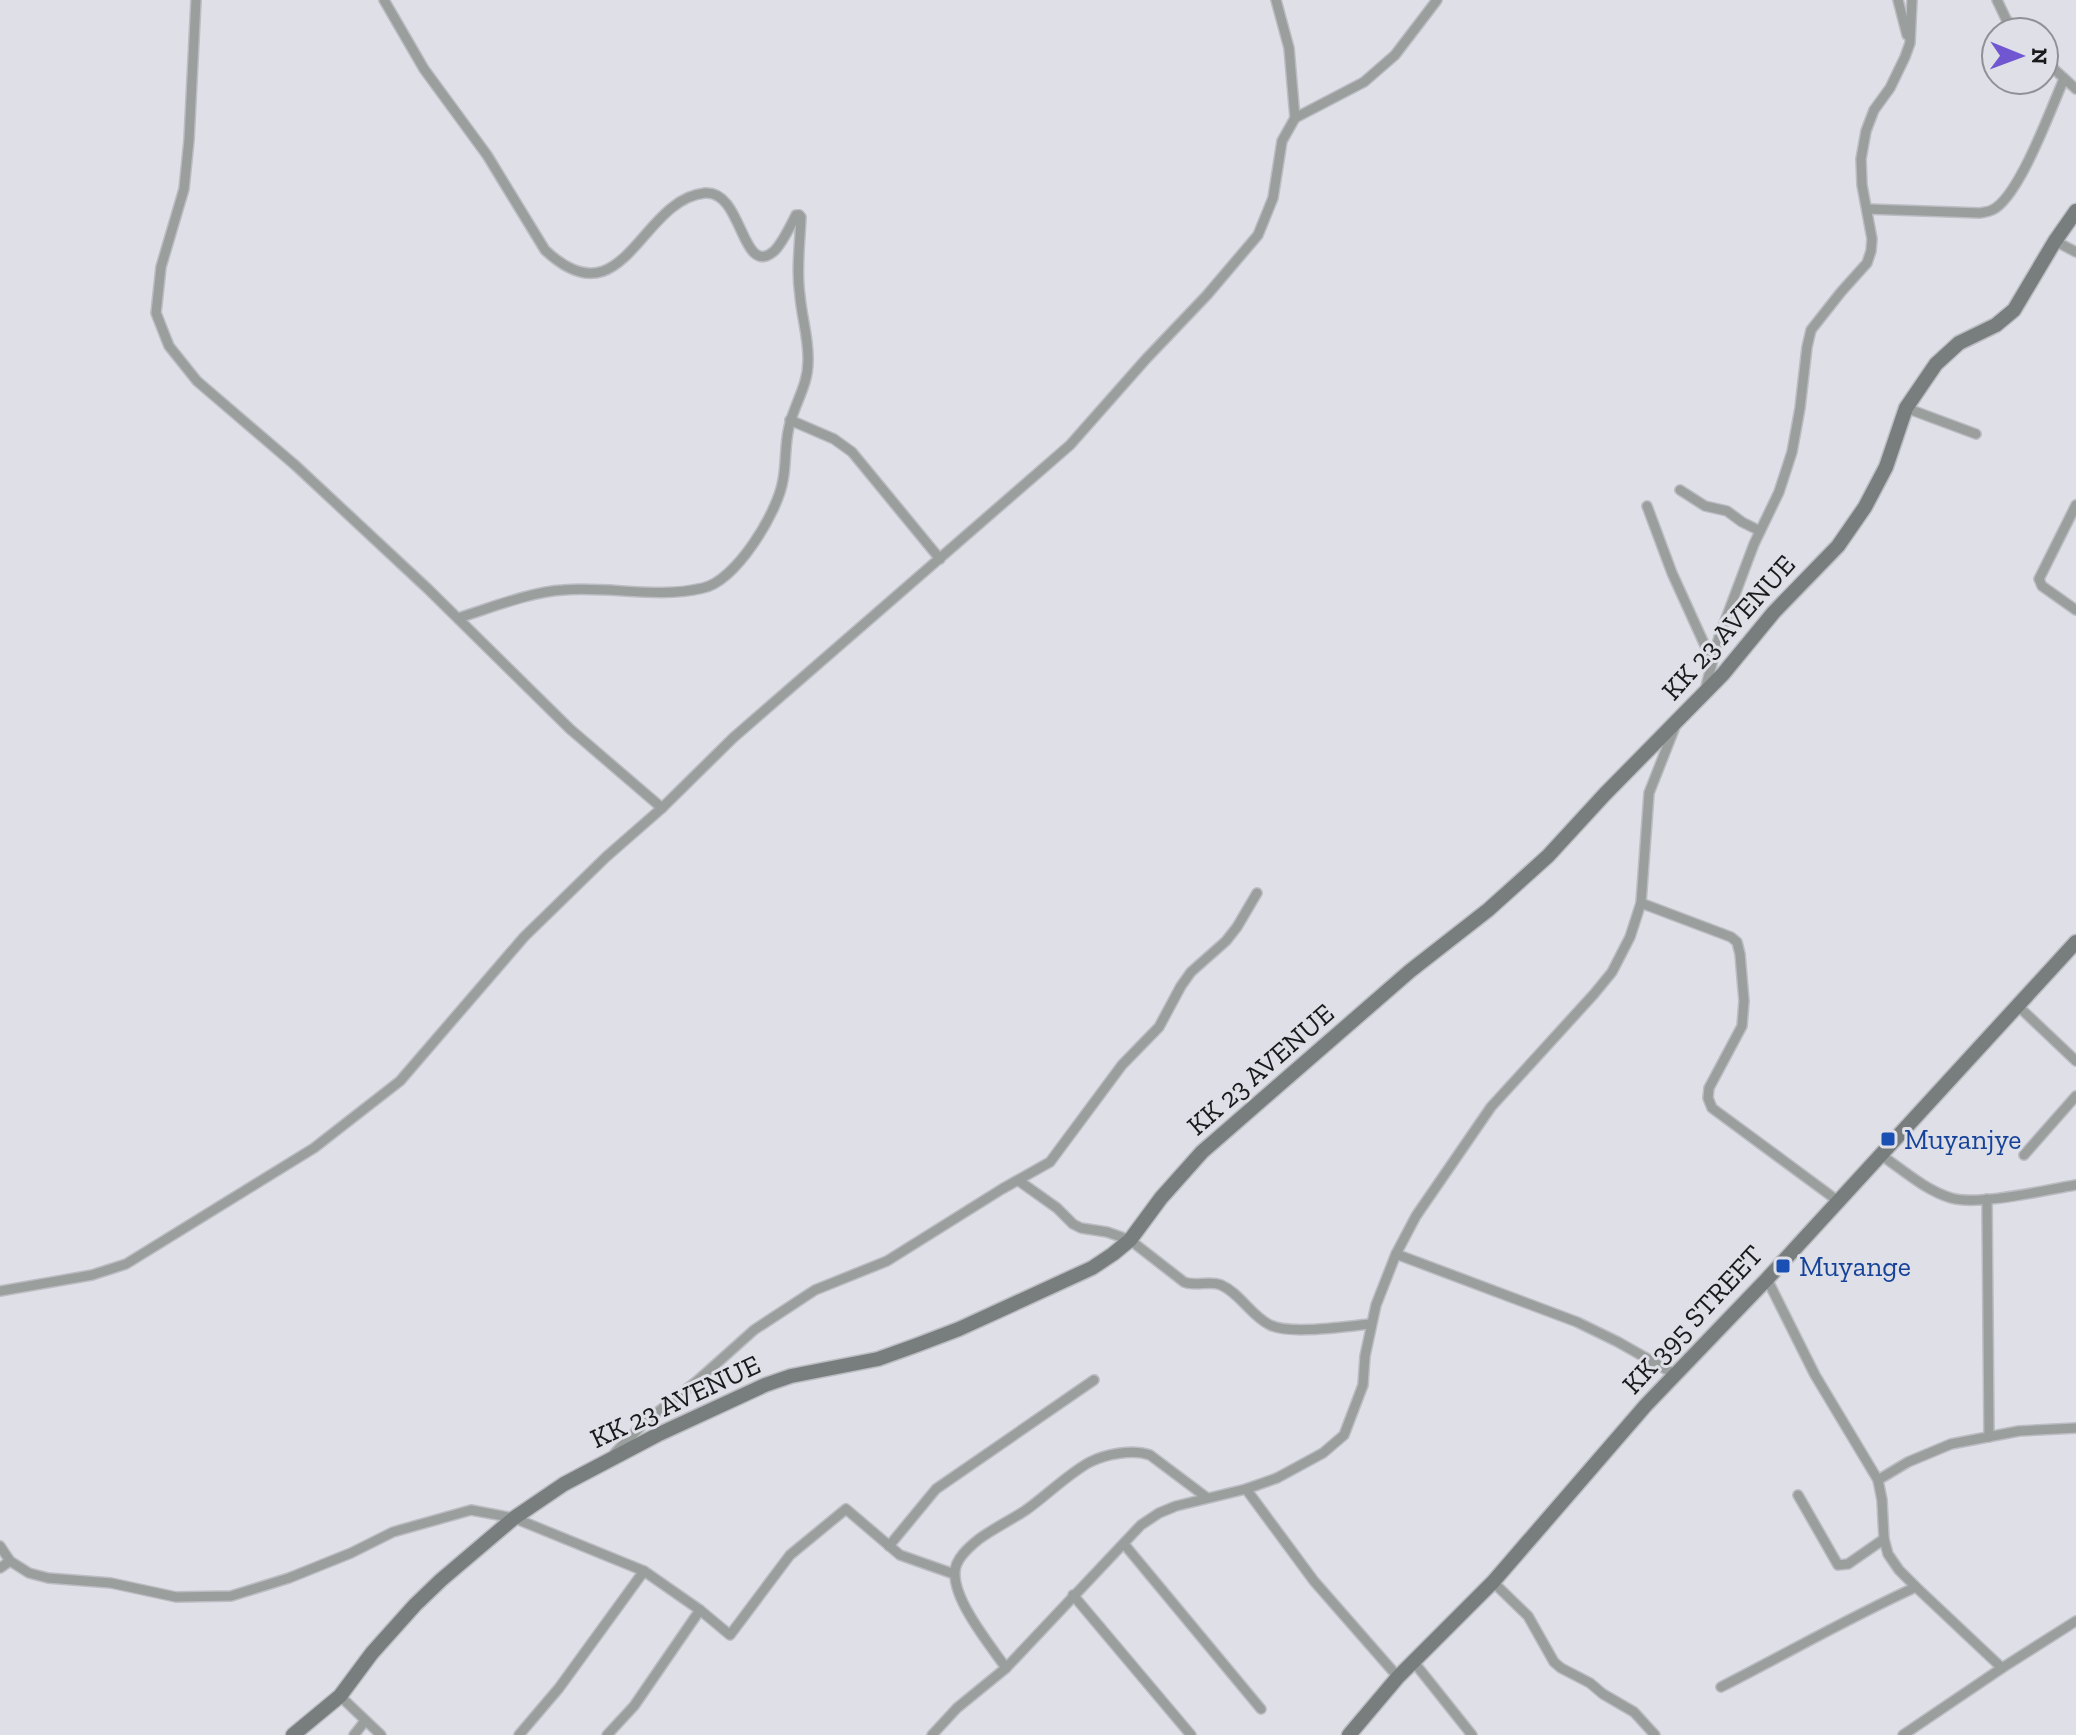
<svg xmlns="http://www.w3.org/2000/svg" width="2076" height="1735" viewBox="0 0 2076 1735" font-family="'Zilla Slab',serif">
<rect width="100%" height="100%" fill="#dfe0e7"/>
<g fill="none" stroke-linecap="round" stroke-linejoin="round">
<defs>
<g id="street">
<polyline points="196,0 189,140 184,189 161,267 156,313 169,346 197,381 295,465 428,589 570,729 662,808 733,738 1070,445 1146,359 1207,295 1258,235 1273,198 1282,141 1295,118 1364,82 1395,55 1437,0"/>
<path d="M384,0L424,69L487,155L545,250C624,324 640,199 705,193C743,190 741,277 773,252C781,246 791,225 796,215H799"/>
<polyline points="1276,0 1289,48 1295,118"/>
<polyline points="1898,0 1907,35"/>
<polyline points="1997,0 2006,19 2016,32"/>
<polyline points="2044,60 2076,89"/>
<path d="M1867,209L1980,213C1984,212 1988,212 1992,210C2019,198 2051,108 2064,79"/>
<polyline points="2055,241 2076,252"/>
<polyline points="1906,408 1976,434"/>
<polyline points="790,420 834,439 852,452 940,559"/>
<polyline points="1680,490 1705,506 1727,511 1742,522 1760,531"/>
<polyline points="2076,505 2039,579 2042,586 2076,610"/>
<polyline points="1647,506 1672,573 1712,661"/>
<path d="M458,618C491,608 529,592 563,590C610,586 657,599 703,588C736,581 778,512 783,480C787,460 784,439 791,420C797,400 808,383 808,362C809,339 802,319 800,296C796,270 800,243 801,217L799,215"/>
<polyline points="1705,690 1719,637 1754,544 1779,492 1792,452 1800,408 1807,347 1811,330 1841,292 1867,263 1871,251 1872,239 1862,185 1861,159 1866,131 1874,110 1890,88 1905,57 1910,43 1912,0"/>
<polyline points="1641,903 1731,937 1737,942 1740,954 1744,1001 1742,1026 1709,1088 1708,1098 1712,1108 1838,1201"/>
<polyline points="2018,1006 2076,1061"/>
<path d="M1881,1155C1903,1170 1925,1190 1951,1198C1979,1206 2045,1190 2076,1185"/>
<polyline points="2024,1155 2076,1096"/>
<path d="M1019,1181L1057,1208L1073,1224L1081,1228L1107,1232L1130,1240L1184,1282C1196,1287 1209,1280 1221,1285C1240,1293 1251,1316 1270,1325C1290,1335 1347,1326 1371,1324"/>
<polyline points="1987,1199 1989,1437"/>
<polyline points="1396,1254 1577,1322 1618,1342 1676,1375"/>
<polyline points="1767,1279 1815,1375 1878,1480 1882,1500 1884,1539 1888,1554 1899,1570 1916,1587 2002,1668"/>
<polyline points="0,1291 92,1275 126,1264 314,1148 400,1081 524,937 606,857 662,808"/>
<polyline points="614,1454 644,1423 697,1381 754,1330 815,1290 887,1261 1002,1189 1050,1162 1122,1065 1159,1027 1181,986 1191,972 1226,941 1237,927 1257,893"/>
<polyline points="1878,1480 1908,1462 1951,1444 2019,1431 2076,1428"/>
<polyline points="1246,1489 1314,1581 1398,1677"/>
<polyline points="1798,1495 1838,1565 1848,1564 1884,1539"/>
<polyline points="1124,1544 1261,1709"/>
<polyline points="0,1546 10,1561 29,1573 48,1578 111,1583 176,1597 231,1596 289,1578 351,1553 393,1532 471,1510 514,1518 644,1571 700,1610 730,1635 790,1555 846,1509 900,1555 954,1574"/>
<polyline points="889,1546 936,1489 1094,1380"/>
<polyline points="0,1568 10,1561"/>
<polyline points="1493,1582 1528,1616 1554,1662 1561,1668 1590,1683 1603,1694 1634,1712 1655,1735"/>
<polyline points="1073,1595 1191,1735"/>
<polyline points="1413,1661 1472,1735"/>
<path d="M1006,1668C990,1645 953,1600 955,1572C955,1559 969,1547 979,1539C994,1528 1011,1520 1026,1510C1046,1496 1069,1473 1090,1462C1106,1454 1132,1449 1150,1455L1206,1497"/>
<path d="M1721,1687C1786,1654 1850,1617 1916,1587"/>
<polyline points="340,1696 381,1735"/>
<polyline points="354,1735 365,1721"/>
<polyline points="519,1735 559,1688 644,1571"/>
<polyline points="607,1735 634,1706 700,1610"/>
<polyline points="932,1735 957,1708 1006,1668 1141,1525 1159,1513 1176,1506 1246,1489 1277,1478 1323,1453 1344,1435 1363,1385 1365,1356 1376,1305 1396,1254 1416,1216 1491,1107 1594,994 1612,972 1630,937 1641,903 1649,793 1675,727"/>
<polyline points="1903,1735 2002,1668 2076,1621"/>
</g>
<g id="secondary">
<polyline points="293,1735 340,1696 372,1653 415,1605 441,1580 514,1518 564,1484 657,1435 765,1385 791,1376 878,1359 917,1345 959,1329 1092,1268 1113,1254 1130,1240 1161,1198 1202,1152 1410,971 1488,910 1548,856 1605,794 1723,674 1774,612 1838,546 1865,507 1886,467 1906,408 1936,364 1959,343 1996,325 2014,310 2055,241 2076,211"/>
<polyline points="1349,1735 1398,1677 1493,1582 1646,1405 1767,1279 2076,942"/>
</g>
</defs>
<!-- street casing -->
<use href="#street" stroke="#bcbcc3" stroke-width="12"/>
<!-- secondary casing -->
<use href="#secondary" stroke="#bcbcc3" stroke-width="17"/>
<!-- street -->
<use href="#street" stroke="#9a9e9d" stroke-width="9"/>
<!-- secondary -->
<use href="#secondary" stroke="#787e7d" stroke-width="14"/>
</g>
<!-- markers -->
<g fill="#1a4fb4" stroke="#dfe0e7" stroke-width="3">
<rect x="1880" y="1131" width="16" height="16" rx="4"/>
<rect x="1775" y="1258" width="16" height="16" rx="4"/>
</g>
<g text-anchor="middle" stroke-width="6" stroke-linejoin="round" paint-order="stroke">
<!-- street labels -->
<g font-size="28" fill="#1a1a1d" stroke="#dfe0e7">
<text transform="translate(1728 627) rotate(-48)" y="10">KK 23 AVENUE</text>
<text transform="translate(1260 1069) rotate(-41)" y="10">KK 23 AVENUE</text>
<text transform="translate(1692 1319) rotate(-47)" y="10">KK 395 STREET</text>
<text transform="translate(675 1401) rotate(-25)" y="10">KK 23 AVENUE</text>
</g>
<!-- transit labels -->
<g font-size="28" fill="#164399" stroke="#dfe0e7" text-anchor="start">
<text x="1904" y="1149">Muyanjye</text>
<text x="1799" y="1276">Muyange</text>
</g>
</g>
<!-- north arrow -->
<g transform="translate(2020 56) rotate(91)"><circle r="38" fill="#dfe0e7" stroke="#909196" stroke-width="2"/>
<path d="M0-6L14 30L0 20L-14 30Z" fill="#7057d1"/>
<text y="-12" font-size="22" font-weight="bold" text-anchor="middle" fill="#1a1a1d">N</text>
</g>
</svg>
